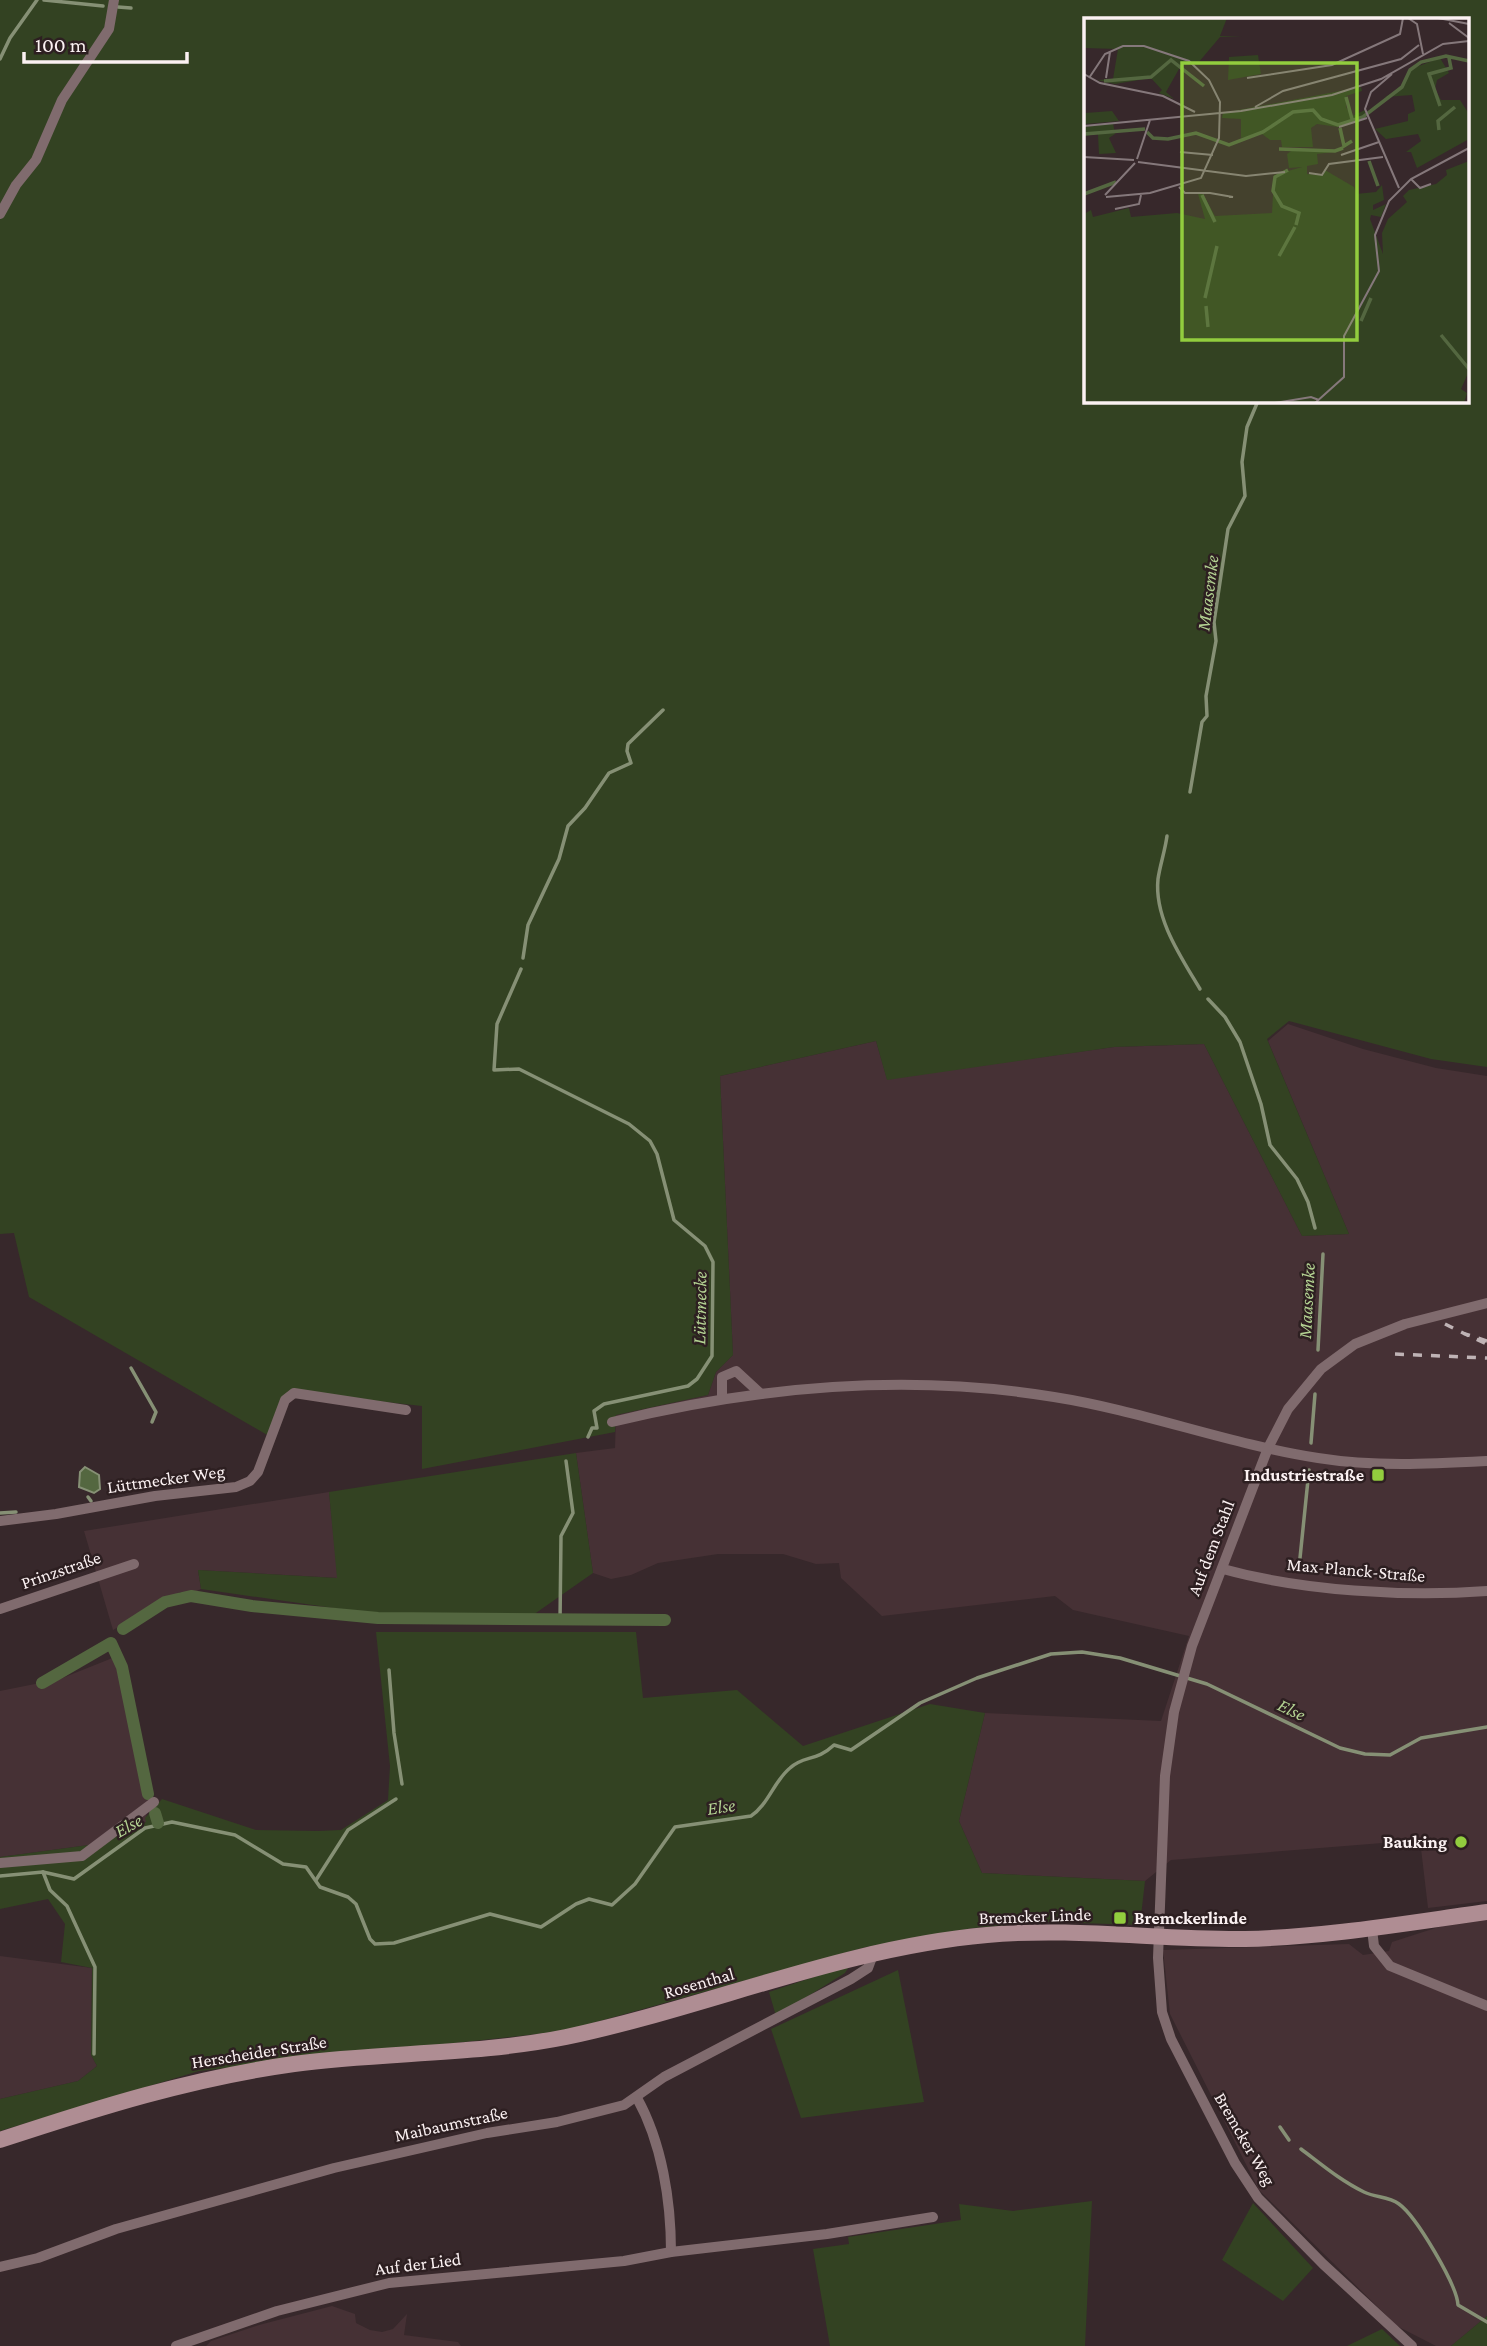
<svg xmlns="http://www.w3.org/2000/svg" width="1487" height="2346" viewBox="0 0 1487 2346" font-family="'Crimson Pro',serif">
<rect width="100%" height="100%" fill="#37282b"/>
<!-- built -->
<g fill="#463135">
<polygon points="1288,1024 1363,1049 1436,1068 1487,1076 1487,1901 1428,1908 1420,1840 1171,1860 1145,1881 982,1873 959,1821 985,1713 1161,1721 1189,1636 1073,1610 1055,1596 882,1616 841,1578 839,1563 816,1564 783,1554 718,1554 658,1563 631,1575 611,1579 593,1573 576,1453 615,1448 616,1415 708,1395 716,1372 733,1355 720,1076 876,1041 887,1079 1114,1047 1204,1044 1302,1236 1349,1234 1268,1041"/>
<polygon points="329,1492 338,1578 198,1570 201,1589 192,1593 180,1592 113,1630 84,1531"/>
<polygon points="120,1655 149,1785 146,1822 89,1845 0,1857 0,1691 60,1679"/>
<polygon points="1487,1919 1487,2316 1451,2346 1436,2346 1397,2326 1259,2190 1170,2014 1163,1950 1349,1944 1363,1955 1389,1951 1392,1942 1451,1923"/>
<polygon points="0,1956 92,1968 91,2055 97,2066 78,2081 0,2099"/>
<polygon points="332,2306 355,2314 356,2323 370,2330 382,2332 393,2329 407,2314 404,2335 458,2342 461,2346 206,2346 211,2341 259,2325"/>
</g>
<!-- green -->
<g fill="#334222" fill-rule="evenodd">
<path d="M0,0H1487V1067L1431,1059L1289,1021L1267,1039L1349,1234L1302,1236L1204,1044L1114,1047L887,1080L876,1041L720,1076L733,1355L716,1372L708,1395L616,1415L615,1432L422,1469V1406L288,1391L269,1436L29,1297L14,1233L0,1234ZM1086,19H1468V401H1086Z"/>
<polygon points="576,1453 593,1573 533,1615 382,1615 201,1589 198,1570 337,1578 329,1492"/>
<polygon points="376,1632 636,1632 643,1698 737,1690 803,1746 930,1704 985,1713 959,1821 982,1873 1145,1881 1140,1925 1049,1922 973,1928 866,1947 564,2031 199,2071 0,2131 0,2099 78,2081 97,2066 91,2055 92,1968 61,1962 65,1924 48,1899 0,1909 0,1857 89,1845 146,1822 145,1818 162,1799 256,1830 318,1831 341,1830 388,1800 390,1766"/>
<polygon points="850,1965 845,1973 776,2016 769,1992"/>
<polygon points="898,1970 924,2102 801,2118 771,2029"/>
<polygon points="1092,2201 1085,2346 830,2346 813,2249 849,2244 848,2237 961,2220 959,2204 1013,2211"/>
<polygon points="1253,2203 1313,2268 1283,2301 1222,2260"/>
<polygon points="1487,2316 1487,2346 1451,2346"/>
<polygon points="1382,2329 1400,2346 1347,2346 1349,2345"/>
</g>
<!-- water -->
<polygon fill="#546740" stroke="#869075" stroke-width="2" points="85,1467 99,1475 100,1489 94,1493 79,1487 80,1472"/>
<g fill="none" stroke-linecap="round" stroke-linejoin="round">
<!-- stream -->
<g stroke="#869075" stroke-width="3.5">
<polyline points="44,0 103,6"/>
<polyline points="118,7 131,8"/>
<polyline points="0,59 10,38 37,0"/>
<polyline points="1190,792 1202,722 1207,716 1206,696 1216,641 1214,622 1228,529 1245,496 1242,462 1247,427 1258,401"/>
<path d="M1167,836C1165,851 1160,865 1158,879C1154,918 1181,957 1200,989"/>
<polyline points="523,958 528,925 559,859 568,826 585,808 609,773 631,763 627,751 628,744 663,710"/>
<polyline points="521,969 497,1024 494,1070 519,1069 629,1124 650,1141 657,1154 674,1220 705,1246 713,1262 712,1356 697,1379 688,1386 604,1404 594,1411 597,1428 592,1428 588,1437"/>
<polyline points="1208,999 1225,1017 1240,1042 1261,1104 1270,1145 1297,1179 1308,1202 1315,1228"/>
<polyline points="1318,1350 1323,1254"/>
<polyline points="131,1368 156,1412 152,1422"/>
<polyline points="1311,1443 1315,1394"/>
<polyline points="88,1497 91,1501"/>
<polyline points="0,1513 16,1512"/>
<polyline points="1300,1558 1309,1470"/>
<polyline points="560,1622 561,1536 573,1513 566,1461"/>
<polyline points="389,1670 394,1733 402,1784"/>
<polyline points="43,1872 50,1890 67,1906 95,1967 94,2054"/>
<path d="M0,1876L43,1872L74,1879L145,1828L172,1822L235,1835L283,1864L306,1867L320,1887L348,1897L356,1904L370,1939L375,1944L394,1943L490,1914L541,1927L576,1904L589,1899L612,1905L635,1884L675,1827L751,1816C768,1805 774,1781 790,1768C804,1755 816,1762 834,1745L851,1750L920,1703L977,1678L1051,1654L1082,1652L1120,1658L1207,1684L1340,1748L1365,1754L1390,1755L1421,1738L1487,1727"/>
<polyline points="316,1880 348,1830 396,1799"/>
<polyline points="1280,2127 1289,2140"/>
<path d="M1301,2149C1321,2164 1341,2181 1364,2192C1376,2198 1388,2196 1399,2204C1416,2216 1457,2285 1458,2305L1487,2322"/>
</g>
<!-- canal -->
<g stroke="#546740" stroke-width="12">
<polyline points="123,1629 165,1602 191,1596 252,1606 378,1618 665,1620"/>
<polyline points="42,1683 111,1643 122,1667 148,1794"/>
<polyline points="155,1813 158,1823"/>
</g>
<!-- street -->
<g stroke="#806b6e" stroke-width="10">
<polyline points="0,214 16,185 36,160 62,100 109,29 114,0"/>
<polyline points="722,1399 722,1377 736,1371 761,1394"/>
<path d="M612,1422C755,1387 908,1373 1054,1397C1143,1411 1228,1444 1318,1458C1374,1467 1430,1464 1487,1461"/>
<polyline points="0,1521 56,1514 155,1496 236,1487 250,1481 258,1472 285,1400 294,1393 406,1410"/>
<path d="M1223,1569C1302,1591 1406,1597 1487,1591"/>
<polyline points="0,1609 134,1564"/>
<polyline points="0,1863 82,1856 154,1802"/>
<polyline points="1372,1929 1374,1946 1390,1966 1487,2006"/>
<path d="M637,2098C662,2143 671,2201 671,2252"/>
<polyline points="0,2267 38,2258 116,2229 334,2168 487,2133 557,2122 624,2105 664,2077 851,1979 868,1968 874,1952"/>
<polyline points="176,2346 277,2311 389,2283 624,2261 671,2252 827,2234 933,2217"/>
<polyline points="1412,2346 1323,2264 1258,2198 1235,2163 1171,2039 1162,2012 1158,1958 1165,1776 1174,1712 1192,1646 1268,1448 1288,1409 1321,1369 1355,1344 1405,1324 1487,1303"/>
</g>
<!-- secondary -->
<path stroke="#af8d93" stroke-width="16" d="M0,2140C97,2108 192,2078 294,2064C384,2052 477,2055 566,2037C708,2007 842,1948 987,1935C1074,1927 1159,1940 1245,1939C1326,1937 1407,1923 1487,1912"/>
<!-- rail -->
<g stroke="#bfb3b5" stroke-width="3.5" stroke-dasharray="9 9" stroke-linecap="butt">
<polyline points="1445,1324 1465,1334"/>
<polyline points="1487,1341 1465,1334 1487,1344"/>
<polyline points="1395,1354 1487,1358"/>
</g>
</g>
<!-- markers -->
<g fill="#92cd3e" stroke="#2d1f21" stroke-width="2.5">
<rect x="1371" y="1468" width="14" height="14" rx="3.5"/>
<circle cx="1461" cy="1842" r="7"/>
<rect x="1113" y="1911" width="14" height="14" rx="3.5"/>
</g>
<g text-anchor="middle" stroke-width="5" stroke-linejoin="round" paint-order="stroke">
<!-- poi labels -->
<g font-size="18" font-weight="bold" fill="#fbf1f2" stroke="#2d1f21" text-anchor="end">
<text x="1364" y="1481">Industriestraße</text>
<text x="1447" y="1848">Bauking</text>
<text x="1134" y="1924" text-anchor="start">Bremckerlinde</text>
</g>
<!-- street labels -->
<g font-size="18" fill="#fbf1f2" stroke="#2d1f21">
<text transform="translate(166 1479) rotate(-8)" y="6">Lüttmecker Weg</text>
<text transform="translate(1211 1548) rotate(-69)" y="6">Auf dem Stahl</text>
<text transform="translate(61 1570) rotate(-19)" y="6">Prinzstraße</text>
<text transform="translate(1356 1570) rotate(5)" y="6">Max-Planck-Straße</text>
<text transform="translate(1035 1916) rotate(-2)" y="6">Bremcker Linde</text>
<text transform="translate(699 1983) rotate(-16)" y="6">Rosenthal</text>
<text transform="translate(259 2052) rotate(-9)" y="6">Herscheider Straße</text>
<text transform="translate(451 2124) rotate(-12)" y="6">Maibaumstraße</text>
<text transform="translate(1245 2139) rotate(60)" y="6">Bremcker Weg</text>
<text transform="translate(418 2264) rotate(-7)" y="6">Auf der Lied</text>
</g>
<!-- water labels -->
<g font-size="19" font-style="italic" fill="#b3d292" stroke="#2d1f21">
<text transform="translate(1207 593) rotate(-83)" y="7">Maasemke</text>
<text transform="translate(1306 1301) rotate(-87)" y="7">Maasemke</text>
<text transform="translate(699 1308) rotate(-89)" y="7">Lüttmecke</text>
<text transform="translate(1292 1709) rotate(26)" y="7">Else</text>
<text transform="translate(721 1806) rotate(-8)" y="7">Else</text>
<text transform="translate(128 1825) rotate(-30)" y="7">Else</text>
</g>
</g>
<!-- overview -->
<g transform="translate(1084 18)">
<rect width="385" height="385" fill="#37282b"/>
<path d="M0,0H143L136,18H158L136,19L114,45L103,44L95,51L82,74L90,81L75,75L78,72L67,60L31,66L13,62L29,61L34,31L0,30ZM174,37L177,56L144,62L145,39ZM356,40L365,55L353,62L351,71L357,82H376L385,96V121L333,150L327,134H322L337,123L334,116L302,121L291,111L324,103V96L331,93L328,77L301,79L319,69L327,51ZM277,69L278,73L262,78V89L268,98L281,92V102L254,109L233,106L227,110L229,129H198L197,122H186L178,116L157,120V101L138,100L139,95ZM28,93L35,103L1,106V95ZM29,105L31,116L25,120L32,135L15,136L14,116L0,118V109ZM210,131L249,134L233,136L234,146L223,148V156L239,157L241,152L270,169L272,176L292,174L298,167L300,182L289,187V192L302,186L297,199L287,197L286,201L299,236L298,215L304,201L323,184L319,178L325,172L352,166L363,157L362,152L385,143V353L377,371L383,375L380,385H0V196L7,192L9,199L45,190L47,199L93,195L121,201L114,176H119L131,198L188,195L190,157L218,149L205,150L203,136Z" fill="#334222"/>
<path fill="none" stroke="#546740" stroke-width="3.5" d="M20,63L67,59L87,42L120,68M262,79L268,101M356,88L345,56L367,50L365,40M256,110L260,128L268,123M355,112L354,103L371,89M63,114L69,120L84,121L112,115L145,127L179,114L209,94L229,92L237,101L254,107L279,99L318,69L326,52L337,44L362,38L385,43M0,116L61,111M195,131L251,133L259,130M285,143L294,168M204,152L191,159L189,173L198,188L215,195L212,207M0,176L32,164M118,177L131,204M195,238L211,209M121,280L133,228M122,288L124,309M277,303L287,280M357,317L385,351"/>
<path fill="none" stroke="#85787b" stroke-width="2" d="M324,0L333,6L339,36M354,0L385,6M365,5L385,20M0,56L16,65L79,78L111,94M308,56L287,74L281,91L315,170M5,60L21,36L39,28H60L105,43L125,62L136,84L135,120L117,160L66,175L22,179M22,60L26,34M163,60L248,47L316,16L319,0M171,89L199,73L317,41L335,27M0,108L157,93L248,77L297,61L359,26L385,23M255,109L283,100M96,134L129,137M257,137L295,124M0,139L50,142M53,141L66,102M54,144L162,158L201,154M225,155L238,157L245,146L299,139M327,161L336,170L347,166M95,169L101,175H126L149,179H145M21,177L51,145M31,191L55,186L57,177M191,385L227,379L235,382M231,385L260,359V318L295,253L291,217L305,183L327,161L385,130"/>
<path fill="#92cd3e" fill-opacity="0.15" stroke="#92cd3e" stroke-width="3.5" d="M98,45H273V322H98Z"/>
<rect width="385" height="385" fill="none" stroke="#fbf1f2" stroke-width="3.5"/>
</g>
<!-- scale -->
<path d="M24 52v10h163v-10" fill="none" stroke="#fbf1f2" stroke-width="3.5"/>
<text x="35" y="52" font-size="21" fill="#fbf1f2" stroke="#2d1f21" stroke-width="5" paint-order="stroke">100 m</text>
</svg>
